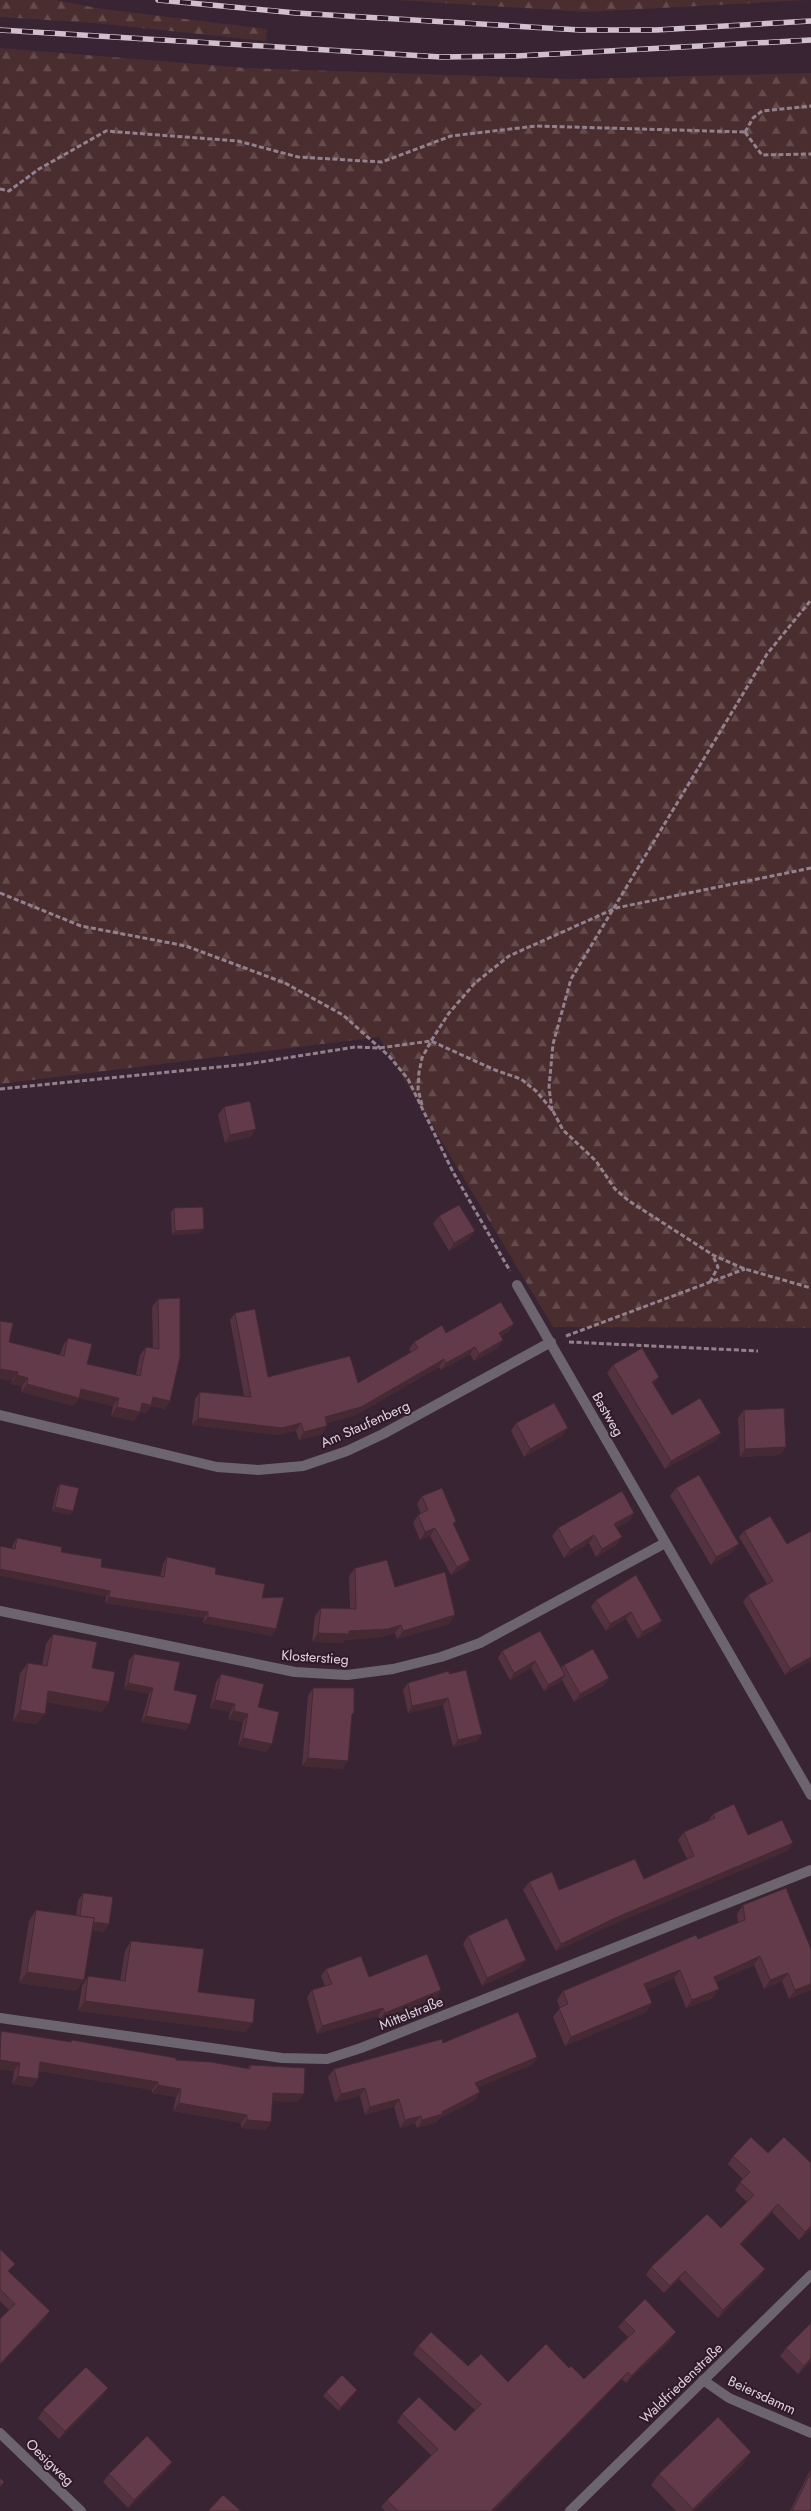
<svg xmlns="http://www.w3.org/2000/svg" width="811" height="2511" viewBox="0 0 811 2511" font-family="Jost,sans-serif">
<defs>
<pattern id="forest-firs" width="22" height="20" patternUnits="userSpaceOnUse" patternTransform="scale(1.25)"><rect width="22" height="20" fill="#4a2d2e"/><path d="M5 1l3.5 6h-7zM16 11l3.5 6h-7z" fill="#644b4c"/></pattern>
</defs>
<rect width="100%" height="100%" fill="#392434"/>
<!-- forest -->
<g fill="url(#forest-firs)">
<polygon points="0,0 56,0 96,8 267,29 266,41 94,23 0,17"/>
<polygon points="396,0 808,0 586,12"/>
<polygon points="0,48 247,68 572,79 811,73 811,1328 553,1327 379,1037 0,1084"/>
</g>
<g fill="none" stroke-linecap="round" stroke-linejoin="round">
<!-- path -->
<g stroke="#93818e" stroke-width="3" stroke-dasharray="5 2.5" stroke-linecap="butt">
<polyline points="745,132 762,155 811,154"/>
<polyline points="745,132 753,118 762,111 811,106"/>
<polyline points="0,189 9,191 39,169 106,131 238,141 298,157 382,162 451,136 536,126 745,132"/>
<polyline points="0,893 81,926 186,946 285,983 343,1015 389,1056 408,1079 453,1172 510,1271"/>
<polyline points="0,1089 248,1064 355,1047 379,1048 431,1041 495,1070 521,1079 536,1091 553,1111 563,1130 596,1161 615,1189 629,1201 713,1255 745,1269 811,1288"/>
<polyline points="422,1105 418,1089 419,1072 422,1058 431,1041 449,1013 475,983 509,956 616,908 811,868"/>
<polyline points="552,1111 549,1087 553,1044 571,979 767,654 811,600"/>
<polyline points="710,1282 718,1267 713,1256"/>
<polyline points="566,1336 745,1269"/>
<polyline points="569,1342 758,1351"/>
</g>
<!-- minor -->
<g stroke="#6c646f" stroke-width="10">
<polyline points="517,1285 811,1795"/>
<polyline points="0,1415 217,1467 258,1470 303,1466 347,1451 383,1434 551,1342"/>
<polyline points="0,1611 295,1672 347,1675 393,1669 441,1657 480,1643 665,1543"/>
<polyline points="0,2018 282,2058 327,2059 361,2048 811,1870"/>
<polyline points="703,2380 729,2398 811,2433"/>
<polyline points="0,2433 81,2511"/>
<polyline points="570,2511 811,2275"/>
</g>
<defs>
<g id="rail">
<polyline points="158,0 296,13 580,30 656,30 811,21"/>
<polyline points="0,30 441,57 517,56 811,40"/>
</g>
</defs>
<!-- rail casing -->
<use href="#rail" stroke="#d0c0cc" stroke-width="5.5"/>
<!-- rail -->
<use href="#rail" stroke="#2f1a2a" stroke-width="4" stroke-dasharray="11" stroke-linecap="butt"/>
</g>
<!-- wall -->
<g fill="#55323f">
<polygon points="224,1107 251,1137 225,1143 218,1115"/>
<polygon points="174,1208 201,1233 172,1235 171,1212"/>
<polygon points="439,1216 469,1239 449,1251 433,1224"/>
<polygon points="158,1299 170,1401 165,1409 151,1406 146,1413 140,1412 134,1421 111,1416 113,1406 79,1398 73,1406 21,1392 22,1386 11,1384 12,1381 9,1342 60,1355 63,1346 68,1338 87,1364 136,1375 140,1355 146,1347 153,1348 152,1307"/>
<polygon points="235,1313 268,1377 358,1383 411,1352 409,1349 414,1342 446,1333 514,1324 508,1332 501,1336 503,1340 498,1348 474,1361 470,1354 441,1370 439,1367 356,1415 326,1423 327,1426 322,1434 299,1440 296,1431 277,1435 192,1425 195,1399 200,1392 244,1396 230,1320"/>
<polygon points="613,1365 654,1385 672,1415 721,1433 715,1441 665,1469 607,1373"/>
<polygon points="744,1410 780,1455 740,1457 738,1418"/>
<polygon points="516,1423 562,1436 524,1457 511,1431"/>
<polygon points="60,1484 71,1515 52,1511 57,1488"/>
<polygon points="676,1488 733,1552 711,1565 670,1496"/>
<polygon points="422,1496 456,1521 454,1525 470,1560 464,1568 451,1575 430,1536 420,1540 413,1523 418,1515 421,1514 417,1504"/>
<polygon points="634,1513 629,1521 616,1528 622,1537 616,1545 596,1557 589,1543 564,1558 552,1536 558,1528"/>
<polygon points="744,1531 787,1544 811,1531 811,1661 785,1675 743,1602 748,1595 767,1584 739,1537"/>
<polygon points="17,1538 61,1552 101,1567 160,1577 163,1564 167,1557 215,1574 262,1598 276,1629 272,1636 203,1623 204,1618 105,1603 106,1597 12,1548 13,1544"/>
<polygon points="355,1568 395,1587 449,1624 397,1639 395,1633 382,1637 345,1640 343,1643 312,1642 315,1616 321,1608 350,1609 349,1576"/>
<polygon points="636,1575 657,1628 638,1639 626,1619 606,1631 591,1607 596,1600"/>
<polygon points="53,1634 92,1668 109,1702 102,1712 46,1702 37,1724 13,1721 20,1673 28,1663 42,1665 46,1644"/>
<polygon points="502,1651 561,1668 564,1665 609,1678 603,1686 574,1702 562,1680 560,1682 544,1691 531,1668 510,1680 498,1658"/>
<polygon points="134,1654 174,1690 190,1724 186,1730 141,1722 149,1694 124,1689 129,1660"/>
<polygon points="221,1674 258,1707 266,1752 238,1746 243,1722 228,1719 230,1712 210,1708 216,1682"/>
<polygon points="449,1674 482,1734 477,1741 453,1747 443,1705 408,1713 403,1690 408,1683"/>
<polygon points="313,1688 352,1718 343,1769 302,1766 308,1696"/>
<polygon points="713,1814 748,1835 793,1843 787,1851 609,1926 556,1951 523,1890 529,1882 559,1890 644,1879 687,1859 678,1840 684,1832 707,1822"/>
<polygon points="83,1893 104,1932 92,1930 76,1991 19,1983 29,1921 36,1910 76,1916 78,1901"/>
<polygon points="743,1905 811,1949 811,1990 789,1999 782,1981 764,1989 754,1965 716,1982 713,1998 686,2008 674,1978 646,1990 652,2003 646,2012 565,2046 553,2017 560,2008 557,2000 563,1991 698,1939 738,1923 737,1914"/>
<polygon points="468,1936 520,1968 482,1986 463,1944"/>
<polygon points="131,1941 198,1992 246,2032 78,2011 82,1986 88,1976 120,1981 125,1951"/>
<polygon points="326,1969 369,1977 436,1998 379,2020 378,2016 317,2034 307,1997 312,1990 325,1986 321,1976"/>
<polygon points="1,2031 70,2042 72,2040 176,2060 248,2068 250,2065 298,2102 273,2101 266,2130 241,2128 241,2123 173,2111 176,2097 152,2093 152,2090 39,2071 38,2079 32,2087 12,2084 14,2071 0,2069"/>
<polygon points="443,2043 537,2057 532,2065 478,2087 480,2092 475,2100 440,2118 437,2122 417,2128 415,2123 400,2128 394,2107 365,2115 360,2096 335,2102 328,2077 334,2069"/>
<polygon points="733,2156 811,2229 799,2240 772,2212 741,2245 760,2276 718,2318 679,2279 664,2293 646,2275 651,2267 721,2228 747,2202 735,2190 743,2179 728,2164"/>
<polygon points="0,2249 9,2272 45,2319 9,2310 0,2301"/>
<polygon points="624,2320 671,2340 626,2383 622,2379 494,2511 385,2511 381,2507 387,2500 431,2455 397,2422 402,2414 455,2431 475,2410 413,2354 418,2346 508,2382 569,2368 584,2379 628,2337 618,2327"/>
<polygon points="811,2323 811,2361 798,2374 780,2356 786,2348"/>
<polygon points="108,2388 102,2396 59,2439 38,2418 43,2410"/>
<polygon points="357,2390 339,2411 323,2396 326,2392"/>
<polygon points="172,2462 167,2470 128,2508 103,2482 109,2474"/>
<polygon points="743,2464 694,2511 676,2511 651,2485 659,2474"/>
<polygon points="811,2470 811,2511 790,2511 808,2474"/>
</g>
<!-- shaded-wall -->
<g fill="#452933">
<polygon points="256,1129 251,1137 225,1143 230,1135"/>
<polygon points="204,1229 201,1233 172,1235 175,1231"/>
<polygon points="475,1231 469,1239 449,1251 454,1243"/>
<polygon points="514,1324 508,1332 493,1340 499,1333"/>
<polygon points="503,1340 498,1348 474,1361 479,1354"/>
<polygon points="475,1347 470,1354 441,1370 446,1363"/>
<polygon points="444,1359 439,1367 356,1415 320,1424 325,1417"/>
<polygon points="0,1369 18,1372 12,1381 0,1379"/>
<polygon points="17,1375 28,1378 22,1386 11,1384"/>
<polygon points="659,1377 654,1385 652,1382"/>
<polygon points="27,1384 81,1389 119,1398 113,1406 79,1398 73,1406 21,1392"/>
<polygon points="153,1397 170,1401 165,1409 151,1406 146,1413 136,1411 142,1403"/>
<polygon points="117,1407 140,1412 134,1421 111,1416"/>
<polygon points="198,1418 301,1423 296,1431 277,1435 192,1425"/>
<polygon points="327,1426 322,1434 299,1440 304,1432"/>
<polygon points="568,1428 562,1436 524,1457 530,1449"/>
<polygon points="721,1433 715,1441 665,1469 671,1461"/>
<polygon points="786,1447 780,1455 740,1457 745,1449"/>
<polygon points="55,1507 73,1511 71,1515 52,1511"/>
<polygon points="634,1513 629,1521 609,1532 614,1524"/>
<polygon points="435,1528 430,1536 420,1540 425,1532"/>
<polygon points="594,1535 589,1543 564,1558 570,1550"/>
<polygon points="622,1537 616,1545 596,1557 602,1549"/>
<polygon points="739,1544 733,1552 711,1565 716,1557"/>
<polygon points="470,1560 464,1568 451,1575 457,1567"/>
<polygon points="0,1569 110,1591 106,1597 0,1576"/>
<polygon points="109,1597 208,1612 204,1618 105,1603"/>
<polygon points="631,1612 626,1619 606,1631 610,1624"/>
<polygon points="455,1615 449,1624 397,1639 403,1631"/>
<polygon points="208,1617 276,1629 272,1636 203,1623"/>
<polygon points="662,1621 657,1628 638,1639 642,1632"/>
<polygon points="401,1625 395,1633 382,1637 345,1640 343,1643 312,1642 318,1633 349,1631"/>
<polygon points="811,1657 811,1661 785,1675 790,1669"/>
<polygon points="535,1661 531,1668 510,1680 514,1673"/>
<polygon points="565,1675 560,1682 544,1691 548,1685"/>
<polygon points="609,1678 603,1686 574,1702 580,1694"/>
<polygon points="128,1683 153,1688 149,1694 124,1689"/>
<polygon points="48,1691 109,1702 102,1712 41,1701"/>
<polygon points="448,1698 443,1705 408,1713 412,1706"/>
<polygon points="215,1700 235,1704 230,1712 210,1708"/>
<polygon points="20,1710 45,1714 37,1724 13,1721"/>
<polygon points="234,1711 248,1714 243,1722 228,1719"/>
<polygon points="146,1716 190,1724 186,1730 141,1722"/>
<polygon points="482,1734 477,1741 453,1747 458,1740"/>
<polygon points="243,1738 272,1744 266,1752 238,1746"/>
<polygon points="308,1758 348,1761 343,1769 302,1766"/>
<polygon points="793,1843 787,1851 609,1926 556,1951 561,1944 615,1918"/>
<polygon points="80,1920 109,1924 104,1932 74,1928"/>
<polygon points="760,1956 754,1965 708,1985 714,1977"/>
<polygon points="526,1960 520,1968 482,1986 487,1978"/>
<polygon points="680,1970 674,1978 638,1993 644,1984"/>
<polygon points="27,1972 84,1980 76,1991 19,1983"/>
<polygon points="788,1973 782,1981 764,1989 770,1980"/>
<polygon points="811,1984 811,1990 789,1999 795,1990"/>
<polygon points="719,1989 713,1998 686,2008 692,2000"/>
<polygon points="441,1990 436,1998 379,2020 385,2013"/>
<polygon points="85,2001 253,2023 246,2032 78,2011"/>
<polygon points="652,2003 646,2012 565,2046 571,2037"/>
<polygon points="383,2008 378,2016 317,2034 322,2026"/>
<polygon points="537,2057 532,2065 470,2091 475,2083"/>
<polygon points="0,2060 20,2063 14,2071 0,2069"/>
<polygon points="40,2062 158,2082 152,2090 35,2070"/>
<polygon points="18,2076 38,2079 32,2087 12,2084"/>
<polygon points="158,2085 181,2089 176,2097 152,2093"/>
<polygon points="365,2088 360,2096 335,2102 341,2094"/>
<polygon points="480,2092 475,2100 440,2118 437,2122 417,2128 422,2120 442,2112"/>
<polygon points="273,2093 304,2094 298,2102 268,2101"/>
<polygon points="399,2099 394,2107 365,2115 370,2107"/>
<polygon points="179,2103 247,2115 241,2123 173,2111"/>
<polygon points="421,2116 415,2123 400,2128 405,2120"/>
<polygon points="247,2120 271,2122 266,2130 241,2128"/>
<polygon points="778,2204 772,2212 735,2251 740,2244"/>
<polygon points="811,2226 811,2229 799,2240 805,2232"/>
<polygon points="765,2269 760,2276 718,2318 723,2310"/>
<polygon points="685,2271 679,2279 664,2293 670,2286"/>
<polygon points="50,2311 45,2319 0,2365 0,2364"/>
<polygon points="676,2332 671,2340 626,2383 631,2376"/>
<polygon points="811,2358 811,2361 798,2374 804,2366"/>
<polygon points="628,2372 622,2379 496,2509 494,2511 491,2511"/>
<polygon points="108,2388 102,2396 59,2439 65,2431"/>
<polygon points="357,2390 354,2394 339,2411 341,2407"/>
<polygon points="751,2452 743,2464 694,2511 691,2511"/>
<polygon points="172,2462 167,2470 128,2508 134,2500"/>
</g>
<!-- building -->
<g fill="#633a49" stroke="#452933">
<polygon points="250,1101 256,1129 230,1135 224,1107"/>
<polygon points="459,1205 475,1231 454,1243 439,1216"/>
<polygon points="203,1207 204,1229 175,1231 174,1208"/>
<polygon points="180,1298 180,1357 170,1401 153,1397 151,1405 142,1403 140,1412 117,1407 119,1398 81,1389 79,1398 27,1384 28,1378 17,1375 18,1372 0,1369 0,1321 13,1323 9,1342 64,1356 68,1338 92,1344 87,1364 140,1376 146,1347 159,1349 158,1299"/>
<polygon points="501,1302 514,1324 499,1333 503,1340 479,1354 475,1347 446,1363 444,1359 361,1407 325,1417 327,1426 304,1432 301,1423 282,1428 198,1418 200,1392 251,1397 235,1313 255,1309 268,1377 350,1356 358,1383 418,1348 414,1342 442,1325 446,1333"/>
<polygon points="642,1348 659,1377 652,1382 672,1415 700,1398 721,1433 671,1461 613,1365"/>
<polygon points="554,1403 568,1428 530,1449 516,1423"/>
<polygon points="784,1408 786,1447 745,1449 744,1410"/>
<polygon points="699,1475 739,1544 716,1557 676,1488"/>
<polygon points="60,1484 79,1488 73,1511 55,1507"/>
<polygon points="442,1488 456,1521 453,1523 470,1560 457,1567 435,1528 425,1532 418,1515 428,1510 422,1496"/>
<polygon points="622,1491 634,1513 614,1524 622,1537 602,1549 594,1535 570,1550 558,1528"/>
<polygon points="770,1516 787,1544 811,1531 811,1657 790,1669 748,1595 773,1581 744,1531"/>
<polygon points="17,1538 62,1547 61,1552 102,1559 101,1567 164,1577 167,1557 216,1568 215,1574 265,1584 262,1598 284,1597 276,1629 208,1617 208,1612 109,1597 110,1591 0,1569 0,1546 15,1549"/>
<polygon points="387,1560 395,1587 445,1572 455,1615 403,1631 401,1625 388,1629 349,1631 349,1634 318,1633 321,1608 356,1609 355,1568"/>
<polygon points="636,1575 662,1621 642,1632 631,1612 610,1624 596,1600"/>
<polygon points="540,1631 565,1675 548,1685 535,1661 514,1673 502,1651"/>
<polygon points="53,1634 97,1642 92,1668 115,1672 109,1702 48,1691 45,1714 20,1710 28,1663 47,1666"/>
<polygon points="593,1649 609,1678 580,1694 564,1665"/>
<polygon points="134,1654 180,1662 174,1690 197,1695 190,1724 146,1716 153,1688 128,1683"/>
<polygon points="466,1670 482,1734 458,1740 448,1698 412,1706 408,1683 449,1671 449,1674"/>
<polygon points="221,1674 264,1684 258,1707 279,1712 272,1744 243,1738 248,1714 234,1711 235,1704 215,1700"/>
<polygon points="313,1688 354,1688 354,1713 352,1714 348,1761 308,1758"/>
<polygon points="734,1804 748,1835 782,1820 793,1843 615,1918 561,1944 529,1882 552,1872 559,1890 635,1859 644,1879 694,1856 684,1832 715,1818 713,1814"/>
<polygon points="786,1888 811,1949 811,1984 795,1990 788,1973 770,1980 760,1956 714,1977 719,1989 692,2000 680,1970 644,1984 652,2003 571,2037 559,2008 568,2004 563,1991 696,1935 698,1939 745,1920 743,1905"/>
<polygon points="83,1893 113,1897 109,1924 93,1922 94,1918 80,1916"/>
<polygon points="36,1910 94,1918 84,1980 27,1972"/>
<polygon points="507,1918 526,1960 487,1978 468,1936"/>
<polygon points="131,1941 204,1949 198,1992 255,1999 253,2023 85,2001 88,1976 125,1981"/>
<polygon points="427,1954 441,1990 385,2013 383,2008 322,2026 312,1990 332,1984 326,1969 361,1956 369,1977"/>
<polygon points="518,2012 537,2057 475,2083 480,2092 442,2112 443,2114 422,2120 421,2116 405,2120 399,2099 370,2107 365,2088 341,2094 334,2069 442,2039 443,2043"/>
<polygon points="1,2031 71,2042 72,2040 176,2058 176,2060 211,2062 250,2069 250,2065 305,2068 304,2094 273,2093 271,2122 247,2120 247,2115 179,2103 181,2089 158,2085 158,2082 40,2062 38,2079 18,2076 20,2063 0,2060"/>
<polygon points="751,2137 768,2153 784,2137 811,2163 811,2226 805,2232 778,2204 740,2244 765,2269 723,2310 685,2271 670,2286 651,2267 707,2214 721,2228 754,2195 740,2182 750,2172 733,2156"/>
<polygon points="0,2249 15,2264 8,2271 50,2311 0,2364 0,2319 15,2304 0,2289"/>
<polygon points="645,2299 676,2332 631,2376 628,2372 491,2511 398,2511 387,2500 438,2449 402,2414 419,2397 455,2431 481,2404 418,2346 431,2332 468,2366 481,2354 508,2382 546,2344 569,2368 571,2366 584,2379 635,2331 624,2320"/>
<polygon points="811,2323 811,2358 804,2366 786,2348"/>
<polygon points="86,2367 108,2388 65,2431 43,2410"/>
<polygon points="342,2375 357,2390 341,2407 326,2392"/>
<polygon points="718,2417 751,2452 693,2509 659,2474"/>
<polygon points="147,2436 172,2462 134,2500 109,2474"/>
<polygon points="811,2472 811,2511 792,2511"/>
<polygon points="0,2478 4,2482 0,2487"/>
<polygon points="223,2495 241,2511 208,2511"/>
</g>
<g text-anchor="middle" stroke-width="4" stroke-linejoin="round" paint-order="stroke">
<!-- street labels -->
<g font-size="14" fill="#e1d2dd" stroke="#2f1a2a">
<text transform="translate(608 1414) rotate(60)" y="5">Bastweg</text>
<text transform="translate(365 1424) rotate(-24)" y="5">Am Staufenberg</text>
<text transform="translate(315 1657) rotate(4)" y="5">Klosterstieg</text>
<text transform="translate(411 2013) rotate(-22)" y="5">Mittelstraße</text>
<text transform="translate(681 2383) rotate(-44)" y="5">Waldfriedenstraße</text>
<text transform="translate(762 2395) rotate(25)" y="5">Beiersdamm</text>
<text transform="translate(50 2462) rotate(44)" y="5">Oesigweg</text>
</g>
</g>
</svg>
